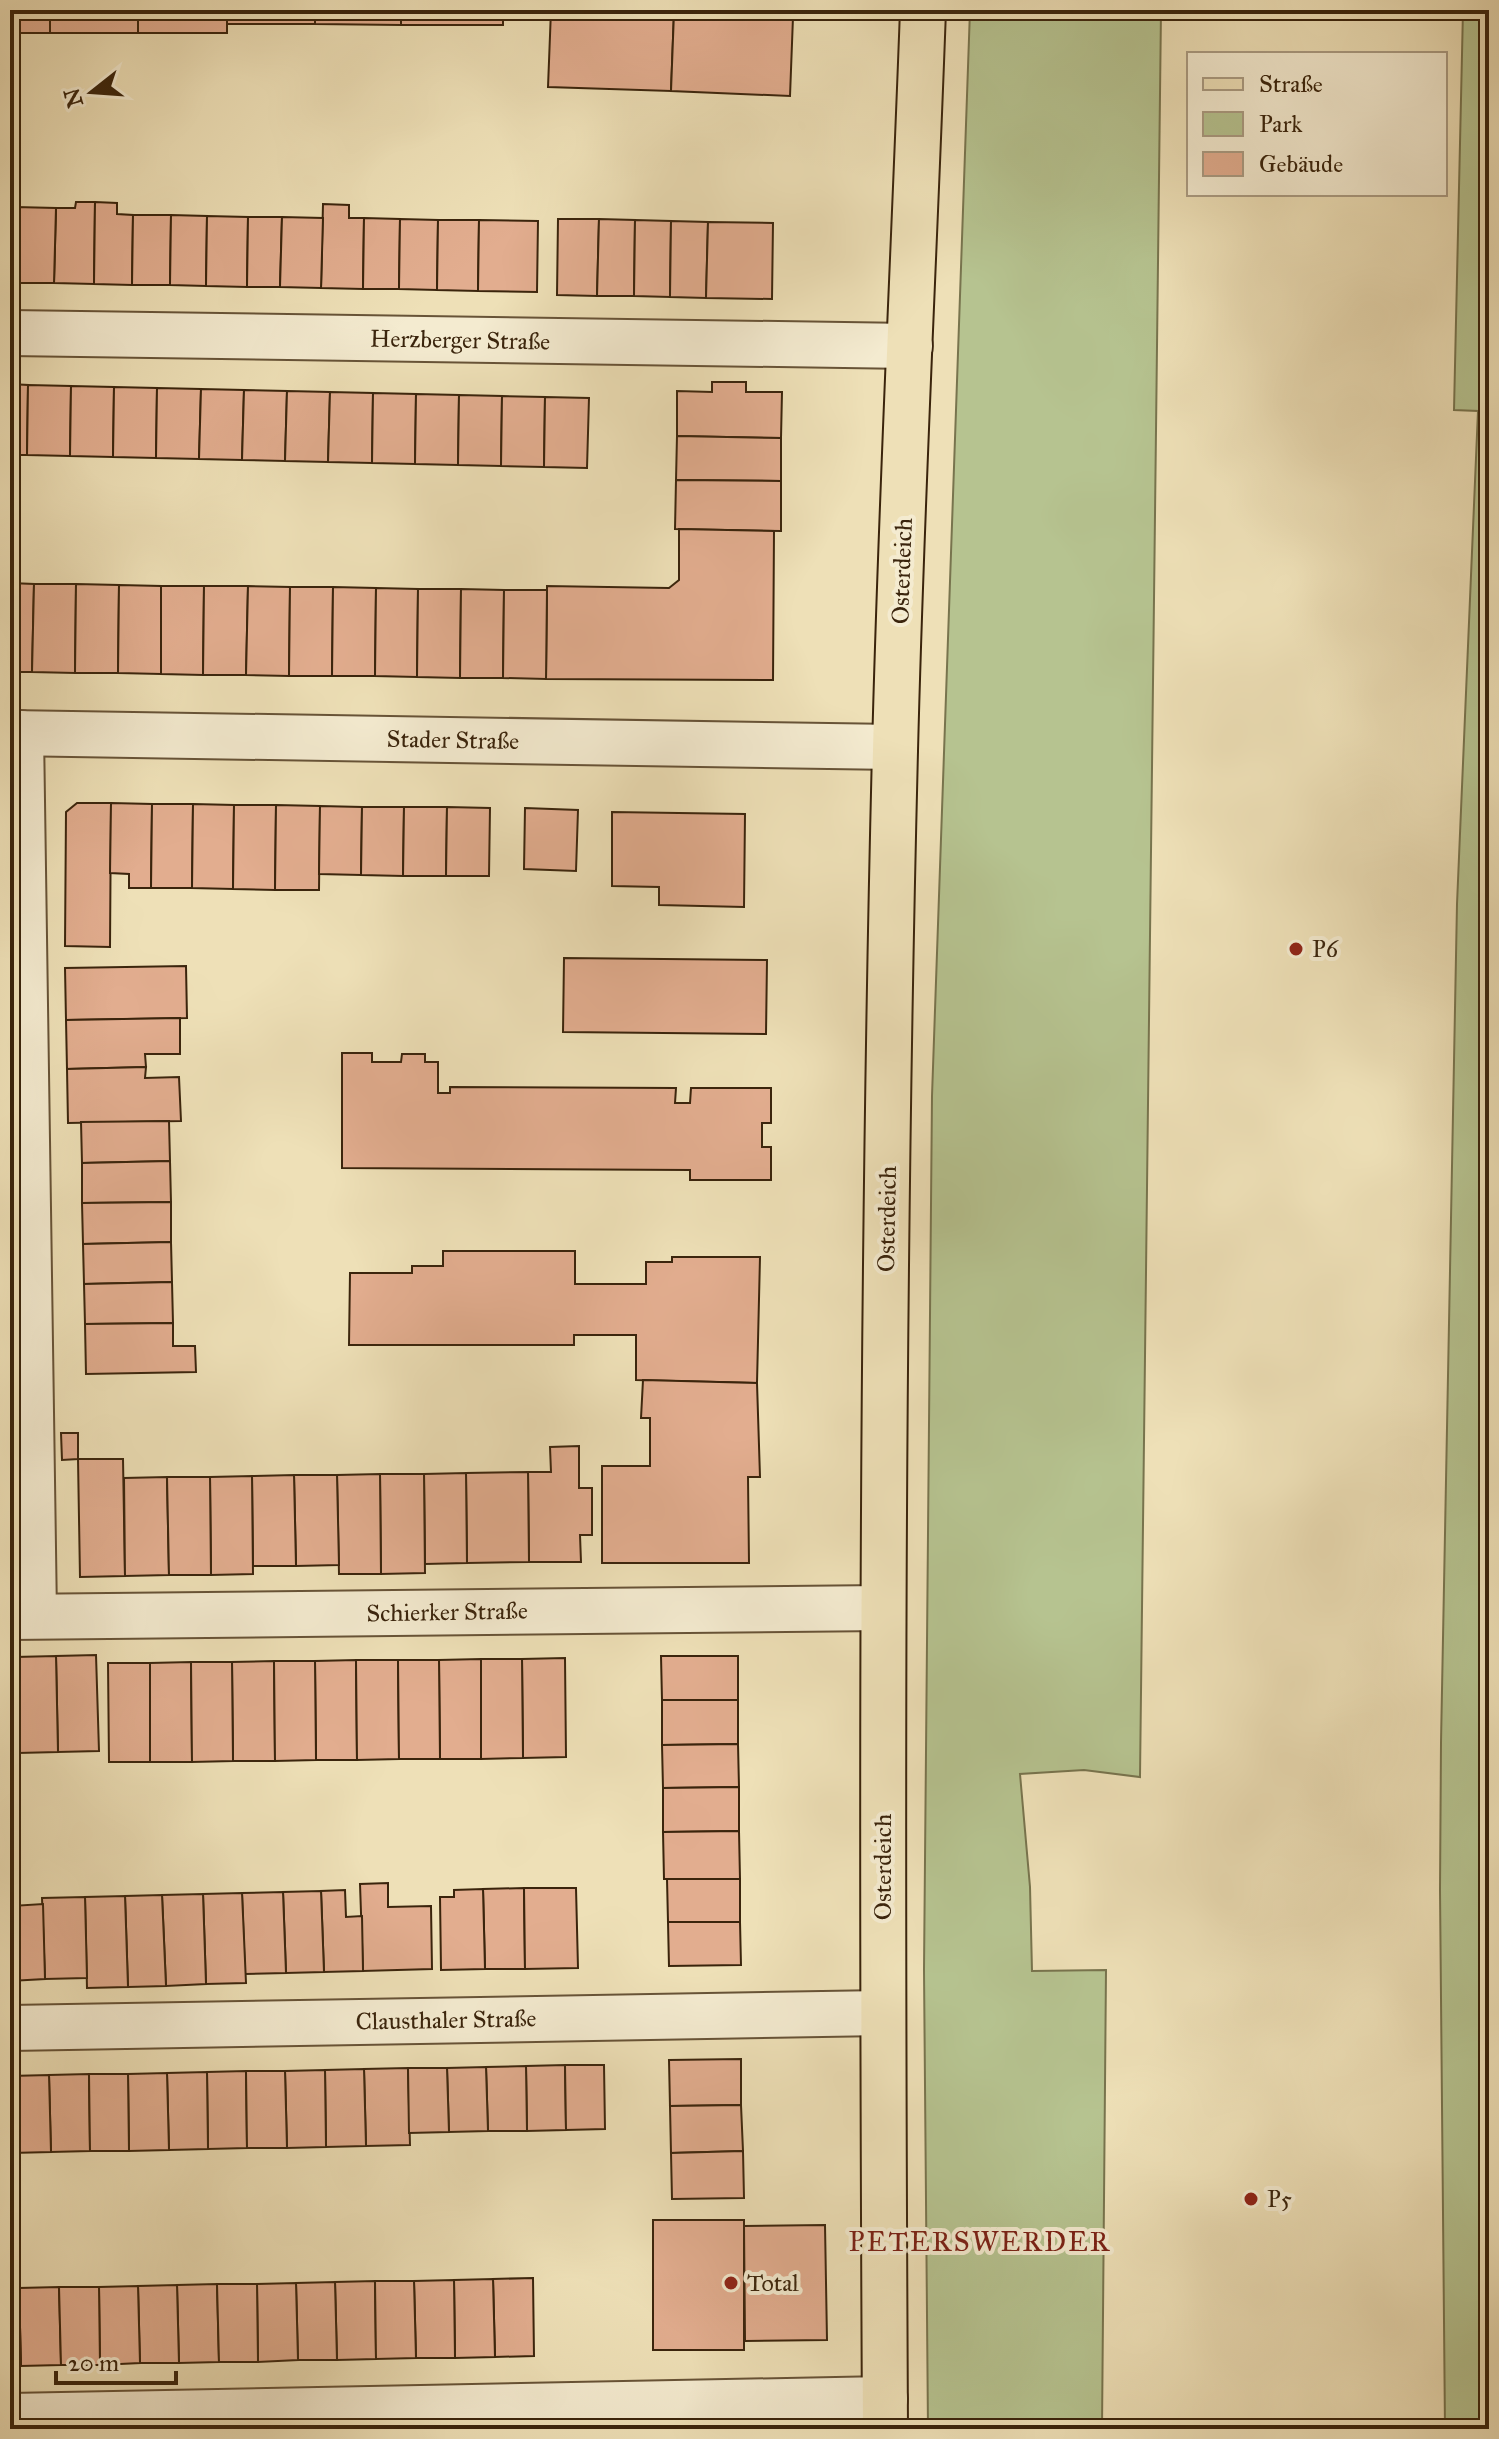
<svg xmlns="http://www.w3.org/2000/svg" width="1499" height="2439" viewBox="0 0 1499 2439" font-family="'IM FELL Great Primer',serif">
<rect width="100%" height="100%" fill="#eee0b7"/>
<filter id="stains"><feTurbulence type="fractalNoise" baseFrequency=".0025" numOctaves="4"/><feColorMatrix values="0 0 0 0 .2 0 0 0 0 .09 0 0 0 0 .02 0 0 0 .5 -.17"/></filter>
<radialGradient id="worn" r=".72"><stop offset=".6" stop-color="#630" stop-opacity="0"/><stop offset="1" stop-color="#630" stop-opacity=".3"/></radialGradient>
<!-- green -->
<g fill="#b6c390" stroke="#78744e" stroke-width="2">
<polygon points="970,10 1161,10 1140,1777 1084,1770 1020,1774 1030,1887 1032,1971 1106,1970 1102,2429 928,2429 924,1970 932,1096"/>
<polygon points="1463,10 1489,10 1489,2429 1445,2429 1440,1890 1441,1743 1457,904 1478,411 1454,410"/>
</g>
<!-- building -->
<g fill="#e2ad8f" stroke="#3a240c" stroke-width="2">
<rect x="10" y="10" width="40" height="23"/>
<rect x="50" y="10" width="88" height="23"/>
<rect x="138" y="10" width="89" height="23"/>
<rect x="227" y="10" width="88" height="14"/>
<polygon points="315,10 401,10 401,25 315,24"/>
<rect x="401" y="10" width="102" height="15"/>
<polygon points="551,10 674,12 671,91 548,87"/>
<polygon points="674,12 793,17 790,96 671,91"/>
<polygon points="76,202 95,202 94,284 54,283 56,208 75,208"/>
<polygon points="95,202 117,203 117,214 133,215 132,285 94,284"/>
<polygon points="323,204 349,205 349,218 364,218 363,289 321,288"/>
<polygon points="15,207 56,208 54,283 15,283"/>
<rect x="10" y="214" width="5" height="69"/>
<polygon points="133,215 171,215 170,285 132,285"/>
<polygon points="171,215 207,216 206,286 170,285"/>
<polygon points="207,216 248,217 247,287 206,286"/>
<polygon points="248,217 282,217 280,287 247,287"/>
<polygon points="282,217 323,218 321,288 280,287"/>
<polygon points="364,218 400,219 399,289 363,289"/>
<polygon points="400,219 438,220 437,290 399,289"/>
<polygon points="558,219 599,219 597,296 557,295"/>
<polygon points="599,219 635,220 634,296 597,296"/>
<polygon points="438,220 479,220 478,291 437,290"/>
<polygon points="479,220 538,221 537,292 478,291"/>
<polygon points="635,220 671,221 670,297 634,296"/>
<polygon points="671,221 708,222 706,298 670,297"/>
<polygon points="708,222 773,223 772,299 706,298"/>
<polygon points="712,382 746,382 746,392 782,392 781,438 677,436 677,391 712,392"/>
<polygon points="10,384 28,385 27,455 10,455"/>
<polygon points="28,385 71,386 70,456 27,455"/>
<polygon points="71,386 114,387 113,457 70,456"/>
<polygon points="114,387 157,388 156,458 113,457"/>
<polygon points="157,388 201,389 199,459 156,458"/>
<polygon points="201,389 244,390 242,460 199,459"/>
<polygon points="244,390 287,391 285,461 242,460"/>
<polygon points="287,391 330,392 328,462 285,461"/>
<polygon points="330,392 373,393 372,463 328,462"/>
<polygon points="373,393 416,394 415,464 372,463"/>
<polygon points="416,394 459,395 458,465 415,464"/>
<polygon points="459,395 502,396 501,466 458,465"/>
<polygon points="502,396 545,397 544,467 501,466"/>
<polygon points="545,397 589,398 587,468 544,467"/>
<polygon points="677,436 781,438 781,481 676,480"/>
<polygon points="676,480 781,481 781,531 675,529"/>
<polygon points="679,529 774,531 773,680 546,679 547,586 669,588 679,580"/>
<polygon points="10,583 34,584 32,672 10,672"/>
<polygon points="34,584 76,584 75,673 32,672"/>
<polygon points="76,584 119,585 118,673 75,673"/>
<polygon points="119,585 161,586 161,674 118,673"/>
<polygon points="161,586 204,586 203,675 161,674"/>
<polygon points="204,586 248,586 246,675 203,675"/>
<polygon points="248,586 290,587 289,676 246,675"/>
<polygon points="290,587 333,587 332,676 289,676"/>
<polygon points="333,587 376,588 375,676 332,676"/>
<polygon points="376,588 418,589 417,677 375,676"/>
<polygon points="418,589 461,589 460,678 417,677"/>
<polygon points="461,589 504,590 503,678 460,678"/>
<polygon points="504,590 547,590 546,679 503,678"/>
<polygon points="77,803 111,803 110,947 65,946 66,812"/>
<polygon points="111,803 152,804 151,888 129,888 129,874 110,873"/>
<polygon points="152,804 193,804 192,888 151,888"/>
<polygon points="193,804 234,805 233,889 192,888"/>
<polygon points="234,805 276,805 275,890 233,889"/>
<polygon points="276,805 320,806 319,890 275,890"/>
<polygon points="320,806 362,807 361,875 319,874"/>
<polygon points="362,807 404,807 403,876 361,875"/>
<polygon points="404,807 447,807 446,876 403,876"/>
<polygon points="447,807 490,808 489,876 446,876"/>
<polygon points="525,808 578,810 576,871 524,869"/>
<polygon points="612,812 745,814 744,907 659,905 659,887 612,886"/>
<polygon points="564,958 767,960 766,1034 563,1032"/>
<polygon points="186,966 187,1018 66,1020 65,968"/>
<polygon points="180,1018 180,1054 145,1054 146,1067 67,1069 66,1020"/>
<polygon points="342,1053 372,1053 372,1062 401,1062 402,1054 425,1054 425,1062 438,1062 438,1093 450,1093 450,1087 676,1088 675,1103 690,1103 691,1088 771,1088 771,1123 762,1123 762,1147 771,1147 771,1180 690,1180 690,1170 342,1168"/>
<polygon points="146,1067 145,1078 179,1077 181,1121 68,1123 67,1069"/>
<polygon points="169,1121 170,1161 82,1163 81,1122"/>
<polygon points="170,1161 171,1202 82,1203 82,1163"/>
<polygon points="171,1202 171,1242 83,1244 82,1203"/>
<polygon points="171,1242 172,1282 84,1284 83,1244"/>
<polygon points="443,1251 575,1251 575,1284 646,1284 646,1262 672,1262 672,1257 760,1257 757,1383 636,1380 636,1335 574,1335 574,1345 349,1345 350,1273 412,1273 412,1266 443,1266"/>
<polygon points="172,1282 173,1323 85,1324 84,1284"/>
<polygon points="173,1323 173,1346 195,1346 196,1372 86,1374 85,1324"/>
<polygon points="643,1380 757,1383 760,1477 748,1477 749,1563 602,1563 602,1466 650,1466 650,1418 641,1418"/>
<polygon points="61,1433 78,1433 78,1459 62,1460"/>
<polygon points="579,1446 579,1488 592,1488 592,1535 580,1535 581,1562 529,1562 528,1472 551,1472 550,1447"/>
<polygon points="78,1459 123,1459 125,1576 80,1577"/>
<polygon points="528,1472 529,1562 467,1563 466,1473"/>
<polygon points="466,1473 467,1563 425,1564 424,1474"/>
<polygon points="380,1474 424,1474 425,1573 381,1574"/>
<polygon points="380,1474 381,1574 339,1574 337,1475"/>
<polygon points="294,1475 337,1475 339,1565 296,1566"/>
<polygon points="294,1475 296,1566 253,1566 252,1476"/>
<polygon points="252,1476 253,1574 211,1575 210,1477"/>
<polygon points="167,1477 169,1575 125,1576 124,1478"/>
<polygon points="167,1477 210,1477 211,1575 169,1575"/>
<polygon points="96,1655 99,1751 58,1752 56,1656"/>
<polygon points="56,1656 58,1752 18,1753 15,1657"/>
<polygon points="661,1656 738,1656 738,1700 662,1700"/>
<polygon points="10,1657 15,1657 18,1753 10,1753"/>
<polygon points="565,1658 566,1757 523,1758 522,1659"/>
<polygon points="481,1659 481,1759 440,1759 439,1660"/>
<polygon points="481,1659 522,1659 523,1758 481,1759"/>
<polygon points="356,1660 357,1760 316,1760 315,1661"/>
<polygon points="356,1660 398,1660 399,1759 357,1760"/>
<polygon points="398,1660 439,1660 440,1759 399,1759"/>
<polygon points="274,1661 275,1761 233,1761 232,1662"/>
<polygon points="274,1661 315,1661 316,1760 275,1761"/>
<polygon points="191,1662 192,1762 150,1762 150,1663"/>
<polygon points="191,1662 232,1662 233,1761 192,1762"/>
<polygon points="108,1663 150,1663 150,1762 109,1762"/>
<polygon points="662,1700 738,1700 738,1744 662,1745"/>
<polygon points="738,1744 739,1787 663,1788 662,1745"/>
<polygon points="739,1787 739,1831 663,1832 663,1788"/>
<polygon points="739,1831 740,1879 664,1879 663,1832"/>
<polygon points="667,1879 740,1879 740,1922 668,1922"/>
<polygon points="388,1883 388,1907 431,1906 432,1969 363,1971 360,1884"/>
<polygon points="524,1888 525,1969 485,1969 483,1889"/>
<polygon points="524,1888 576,1888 578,1968 525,1969"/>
<polygon points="483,1889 485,1969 441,1970 440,1897 454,1897 454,1890"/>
<polygon points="345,1890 346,1917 362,1916 363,1971 324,1972 321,1891"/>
<polygon points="321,1891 324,1972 286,1973 283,1892"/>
<polygon points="283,1892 286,1973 245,1974 242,1893"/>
<polygon points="242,1893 246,1983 206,1984 203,1894"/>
<polygon points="203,1894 206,1984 166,1986 162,1895"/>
<polygon points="162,1895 166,1986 128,1987 125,1896"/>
<polygon points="125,1896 128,1987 87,1988 85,1897"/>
<polygon points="85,1897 87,1978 45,1979 42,1898"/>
<polygon points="10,1899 12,1906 43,1904 45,1979 10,1981"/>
<polygon points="668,1922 740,1922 741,1965 669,1966"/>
<polygon points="741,2059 741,2105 670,2106 669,2060"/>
<polygon points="565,2065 566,2130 527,2131 526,2066"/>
<polygon points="565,2065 604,2065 605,2129 566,2130"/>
<polygon points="526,2066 527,2131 488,2131 486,2067"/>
<polygon points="486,2067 488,2131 449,2132 447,2068"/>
<polygon points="408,2068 410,2145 366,2146 364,2069"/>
<polygon points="408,2068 447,2068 449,2132 409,2133"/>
<polygon points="364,2069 366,2146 326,2147 325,2070"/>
<polygon points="325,2070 326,2147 287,2148 285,2071"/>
<polygon points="246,2071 247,2148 208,2149 207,2072"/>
<polygon points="246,2071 285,2071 287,2148 247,2148"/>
<polygon points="207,2072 208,2149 169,2150 167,2073"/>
<polygon points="167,2073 169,2150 129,2151 128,2074"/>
<polygon points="89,2074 90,2151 51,2152 49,2075"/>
<polygon points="89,2074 128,2074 129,2151 90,2151"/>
<polygon points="49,2075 51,2152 11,2153 10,2076"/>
<polygon points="741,2105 743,2151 671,2153 670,2106"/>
<polygon points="743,2151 744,2198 672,2199 671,2153"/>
<rect x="653" y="2220" width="91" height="130"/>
<polygon points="825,2225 827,2340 745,2341 744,2226"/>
<polygon points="533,2278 534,2356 495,2357 493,2279"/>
<polygon points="493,2279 495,2357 455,2358 454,2280"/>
<polygon points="454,2280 455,2358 416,2358 414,2281"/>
<polygon points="375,2281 376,2359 337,2360 335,2282"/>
<polygon points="375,2281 414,2281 416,2358 376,2359"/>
<polygon points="335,2282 337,2360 298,2360 296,2283"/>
<polygon points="296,2283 298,2360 258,2362 257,2284"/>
<polygon points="217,2284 219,2362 179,2363 177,2285"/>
<polygon points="217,2284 257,2284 258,2362 219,2362"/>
<polygon points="177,2285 179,2363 140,2363 138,2286"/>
<polygon points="138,2286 140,2363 100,2365 99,2287"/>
<polygon points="59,2287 61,2365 21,2366 19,2288"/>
<polygon points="59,2287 99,2287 100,2365 61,2365"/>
<polygon points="10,2288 19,2288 21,2366 10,2366"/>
</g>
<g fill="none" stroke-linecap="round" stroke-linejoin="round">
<defs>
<g id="minor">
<polyline points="10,333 910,346"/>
<polyline points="21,733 34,1616"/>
<polyline points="10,1617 883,1608"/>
<polyline points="10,2028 883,2013"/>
<polyline points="10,2416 885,2399"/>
</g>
<polyline id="tertiary" points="10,733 895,747"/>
<path id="primary" d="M885,2429C882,1870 881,1310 895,751C901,504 914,257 923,10"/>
</defs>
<!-- minor casing -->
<use href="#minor" stroke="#675337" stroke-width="48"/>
<!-- tertiary casing -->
<use href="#tertiary" stroke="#675337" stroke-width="48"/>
<!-- primary casing -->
<use href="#primary" stroke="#3a240c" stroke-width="48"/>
<!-- minor -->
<use href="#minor" stroke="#f4ebd0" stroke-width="44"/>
<!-- tertiary -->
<use href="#tertiary" stroke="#f4ebd0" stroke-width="44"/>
<!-- primary -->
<use href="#primary" stroke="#eee0b7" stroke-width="44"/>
</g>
<!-- markers -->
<g fill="#8f2418" stroke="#f4ebd0" stroke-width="3">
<circle cx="1296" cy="949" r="8"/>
<circle cx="1251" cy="2199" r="8"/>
<circle cx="731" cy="2283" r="8"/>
</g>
<g text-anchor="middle" stroke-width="8" stroke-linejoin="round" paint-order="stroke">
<!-- street labels -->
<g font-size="24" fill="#3a240c" stroke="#f4ebd0">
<text transform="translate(460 340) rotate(1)" y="8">Herzberger Straße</text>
<text transform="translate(902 571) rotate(-88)" y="8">Osterdeich</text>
<text transform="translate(453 740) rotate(1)" y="8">Stader Straße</text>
<text transform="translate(887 1219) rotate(-89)" y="8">Osterdeich</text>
<text transform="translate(447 1612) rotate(-1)" y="8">Schierker Straße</text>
<text transform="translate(883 1867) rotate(-90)" y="8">Osterdeich</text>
<text transform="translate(446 2020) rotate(-1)" y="8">Clausthaler Straße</text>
</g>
<!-- poi labels -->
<g font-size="24" fill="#3a240c" stroke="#f4ebd0" text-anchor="start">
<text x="1312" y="957">P6</text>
<text x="1267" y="2207">P5</text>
<text x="747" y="2291">Total</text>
</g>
<!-- quarter labels -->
<g font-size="28" letter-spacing="2" fill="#7a1f14" stroke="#f4ebd0">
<text x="980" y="2251">PETERSWERDER</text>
</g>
</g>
<!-- margin -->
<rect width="1499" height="2439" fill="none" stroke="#eee0b7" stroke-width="40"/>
<rect x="12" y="12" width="1475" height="2415" fill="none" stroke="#3a240c" stroke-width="4"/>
<rect x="20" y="20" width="1459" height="2399" fill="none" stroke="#3a240c" stroke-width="2"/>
<!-- legend -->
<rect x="1187" y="52" width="260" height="144" fill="#f4ebd0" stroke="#aa9b82" stroke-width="2"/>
<rect x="1203" y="78" width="40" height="12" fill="#eee0b7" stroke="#aa9b82" stroke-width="2"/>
<text x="1259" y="92" font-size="24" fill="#3a240c">Straße</text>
<rect x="1203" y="112" width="40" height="24" fill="#b6c390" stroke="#aa9b82" stroke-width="2"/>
<text x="1259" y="132" font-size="24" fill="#3a240c">Park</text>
<rect x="1203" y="152" width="40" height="24" fill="#e2ad8f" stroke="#aa9b82" stroke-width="2"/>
<text x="1259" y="172" font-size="24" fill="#3a240c">Gebäude</text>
<!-- north arrow -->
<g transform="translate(92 92) rotate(253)" stroke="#f4ebd0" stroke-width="6" paint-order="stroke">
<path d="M0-6L14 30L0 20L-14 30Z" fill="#3a240c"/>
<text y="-12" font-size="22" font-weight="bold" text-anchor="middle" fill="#3a240c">N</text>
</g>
<!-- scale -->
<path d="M56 2371v12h120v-12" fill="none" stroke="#3a240c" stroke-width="4"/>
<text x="68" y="2371" font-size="24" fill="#3a240c" stroke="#f4ebd0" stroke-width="6" paint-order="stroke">20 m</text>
<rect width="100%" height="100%" filter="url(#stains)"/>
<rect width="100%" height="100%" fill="url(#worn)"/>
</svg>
